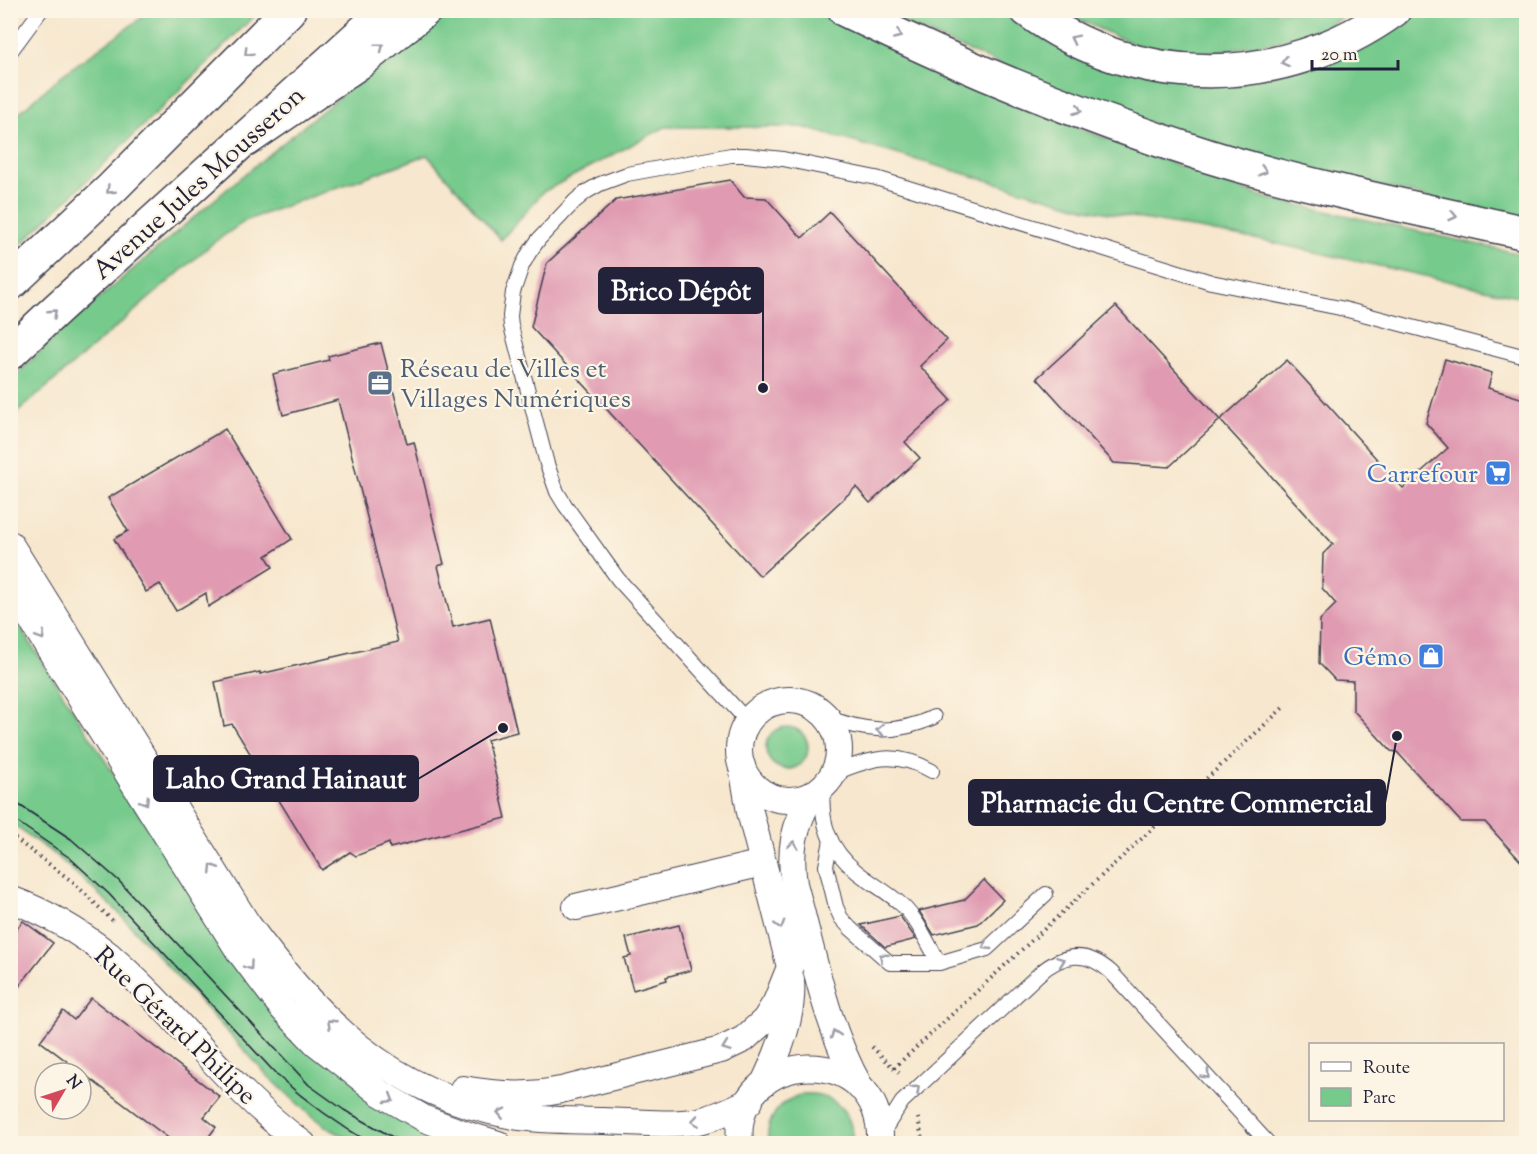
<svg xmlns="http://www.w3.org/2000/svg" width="1537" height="1154" viewBox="0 0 1537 1154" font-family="'Sorts Mill Goudy',serif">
<rect width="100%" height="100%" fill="#fcf5e5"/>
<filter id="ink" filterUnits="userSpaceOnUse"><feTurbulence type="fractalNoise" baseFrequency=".0167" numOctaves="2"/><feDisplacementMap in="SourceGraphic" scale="12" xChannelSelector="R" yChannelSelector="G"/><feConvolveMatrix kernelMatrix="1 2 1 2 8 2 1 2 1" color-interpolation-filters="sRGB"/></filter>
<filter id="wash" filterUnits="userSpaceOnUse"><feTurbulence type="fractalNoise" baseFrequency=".008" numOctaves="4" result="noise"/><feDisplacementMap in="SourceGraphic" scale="24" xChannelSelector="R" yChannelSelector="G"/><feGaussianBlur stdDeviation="1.35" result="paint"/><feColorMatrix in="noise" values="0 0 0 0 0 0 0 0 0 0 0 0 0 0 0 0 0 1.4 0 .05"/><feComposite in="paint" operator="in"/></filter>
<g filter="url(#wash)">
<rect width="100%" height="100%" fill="#f7e7ce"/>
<!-- green -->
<g fill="#76ca8c" stroke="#4c7664" stroke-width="1.5">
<polygon points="151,11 259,11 181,89 11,254 11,120 62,75"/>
<polygon points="451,11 813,11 1017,105 1263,197 1526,255 1526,298 1260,240 1087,209 802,127 665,127 543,192 501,240 427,155 247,220 213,243 11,418 12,379 63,329 240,178 392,54"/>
<polygon points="874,11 1010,11 1056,44 1124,69 1382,34 1414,11 1526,11 1526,221 1219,147 1087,101"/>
<polygon points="1059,11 1353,11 1322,29 1278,42 1206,53 1136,45"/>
<polygon points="10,611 209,923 390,1112 421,1132 448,1143 357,1143 328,1128 309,1114 267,1075 117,911 58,857 11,823"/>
<circle cx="787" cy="748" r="21"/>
<path d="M803,1094C833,1092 855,1114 852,1143H768C765,1119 780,1100 803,1094Z"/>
</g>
<g id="blocks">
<!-- building -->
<g fill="#e09bb2">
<polygon points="730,180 744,197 766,198 802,238 830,212 947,340 920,366 951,400 905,442 920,458 870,503 856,487 760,576 531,327 547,263 616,200"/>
<polygon points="1116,306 1220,420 1169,467 1114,463 1037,378"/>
<polygon points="381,343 407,444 414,442 444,564 438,566 453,627 490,618 517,732 487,740 506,818 390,848 389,843 356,856 350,852 322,870 232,724 224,726 215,682 260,672 260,674 398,642 338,400 283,415 273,374 329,360 328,356"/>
<polygon points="1445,359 1492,373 1488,388 1527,400 1527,868 1485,822 1461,822 1397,752 1391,751 1353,710 1353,681 1335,680 1319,663 1320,620 1336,604 1322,588 1323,554 1333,544 1220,420 1287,360 1403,488 1448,448 1426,423"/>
<polygon points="225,429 292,539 266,556 273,567 208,607 206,593 176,611 160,584 146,592 114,539 128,531 108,498"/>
<polygon points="984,880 1003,900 978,924 934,935 919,911 964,900"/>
<polygon points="900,916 916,939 885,947 861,925"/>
<polygon points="23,921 53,943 10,998 10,937"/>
<polygon points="679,925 691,970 666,977 667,980 633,990 624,958 631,956 626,938"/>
<polygon points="91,998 220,1097 204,1117 216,1127 204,1143 175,1143 40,1041 63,1011 74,1020"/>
</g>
</g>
</g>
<g filter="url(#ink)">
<use href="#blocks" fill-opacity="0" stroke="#424051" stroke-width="1.5"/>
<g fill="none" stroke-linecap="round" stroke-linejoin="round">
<defs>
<g id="lane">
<polyline points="10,52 41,10"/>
<path d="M827,717C865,732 896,735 934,717"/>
<polyline points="748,722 618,579 565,505 557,492 547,464 511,326 510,316 513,292 522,266 529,253 539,239 575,201 586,192 600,184 627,174 731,155 746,155 783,159 876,178 1211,282 1340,308 1526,357"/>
<path d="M833,774C871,758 894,750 932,771"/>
<path d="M823,786C820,822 828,848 857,872C872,884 888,892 902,905C918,920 928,944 939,963L987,949L1046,894"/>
<polyline points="831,840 826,866 836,907 841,918 850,928 890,963 939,963"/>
<path d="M881,1135L902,1102L1039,974C1063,953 1086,950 1111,972L1269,1144"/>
</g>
<g id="street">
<path d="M10,544L246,922C316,1019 390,1094 513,1116C543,1121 574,1120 604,1121C635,1122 668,1126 699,1121C717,1117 733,1109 750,1101"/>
<polyline points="10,586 239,951 283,1009 316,1043 380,1093 425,1119 468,1135 498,1144"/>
<circle cx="789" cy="750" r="50"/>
<path d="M812,794C794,826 789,848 794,884C813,952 825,1025 860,1087"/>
<path d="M10,899C46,912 81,933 110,956C178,1015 230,1091 303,1144"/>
<polyline points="576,907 763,863"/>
<path d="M764,1083C779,1051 794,1016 791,979"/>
<path d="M463,1089C495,1095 528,1097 561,1090L721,1050L744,1039L765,1020L776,1002L790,967L750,812L742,766"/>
<path d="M740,1144C729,1047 885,1037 880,1144"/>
</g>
<g id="primary">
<polyline points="10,284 113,187 289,10"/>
<polyline points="10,353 57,309 387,10"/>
</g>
<g id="highway">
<path d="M845,10C962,67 1084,117 1208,156C1312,188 1420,209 1526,233"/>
<path d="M1027,10C1137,92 1283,90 1394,10"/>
<polyline points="286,13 288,10"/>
<polyline points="246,140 360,62 425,10"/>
</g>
</defs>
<!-- lane casing -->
<use href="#lane" stroke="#424051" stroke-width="16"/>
<!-- street casing -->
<use href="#street" stroke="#424051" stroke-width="28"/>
<!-- primary casing -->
<use href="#primary" stroke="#424051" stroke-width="36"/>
<!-- highway casing -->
<use href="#highway" stroke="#424051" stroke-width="36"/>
<!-- path -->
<g stroke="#424051" stroke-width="4" stroke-dasharray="1.5 4.5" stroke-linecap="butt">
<polyline points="10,835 73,882 114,922"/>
<polyline points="872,1047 901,1075"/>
<polyline points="894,1068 1285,706"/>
<polyline points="918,1118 923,1144"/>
</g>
<!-- lane -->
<use href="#lane" stroke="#fff" stroke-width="14"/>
<!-- street -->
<use href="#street" stroke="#fff" stroke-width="26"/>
<!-- primary -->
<use href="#primary" stroke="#fff" stroke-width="33"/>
<!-- highway -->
<use href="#highway" stroke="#fff" stroke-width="33"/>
<!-- tram -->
<g stroke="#22223b" stroke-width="1.5">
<polyline points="10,799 71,839 118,880 309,1085 344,1110 405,1144"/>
<path d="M10,817L70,858L109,894L278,1076C307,1102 337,1124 372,1144"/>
</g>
</g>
<!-- one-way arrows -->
<defs><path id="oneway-chevron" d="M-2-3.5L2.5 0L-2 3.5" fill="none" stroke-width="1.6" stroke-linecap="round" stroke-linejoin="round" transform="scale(1.5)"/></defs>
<g stroke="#9c9ca7">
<use href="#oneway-chevron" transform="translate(898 35) rotate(24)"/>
<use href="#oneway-chevron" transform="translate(1074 39) rotate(-154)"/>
<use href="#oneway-chevron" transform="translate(380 47) rotate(-37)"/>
<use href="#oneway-chevron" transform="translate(248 52) rotate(135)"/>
<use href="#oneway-chevron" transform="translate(1285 62) rotate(166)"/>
<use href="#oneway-chevron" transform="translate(1078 110) rotate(22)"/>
<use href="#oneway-chevron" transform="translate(1263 171) rotate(16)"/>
<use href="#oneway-chevron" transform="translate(110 190) rotate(136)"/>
<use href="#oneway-chevron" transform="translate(1453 216) rotate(13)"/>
<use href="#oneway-chevron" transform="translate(53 313) rotate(-43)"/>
<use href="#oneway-chevron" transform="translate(41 636) rotate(58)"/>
<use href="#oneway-chevron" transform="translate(880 730) rotate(179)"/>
<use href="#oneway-chevron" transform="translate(145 801) rotate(58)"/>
<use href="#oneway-chevron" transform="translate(793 845) rotate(-83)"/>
<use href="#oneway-chevron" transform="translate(213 868) rotate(-122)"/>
<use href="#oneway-chevron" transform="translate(780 925) rotate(74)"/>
<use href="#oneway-chevron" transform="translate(986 946) rotate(149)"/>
<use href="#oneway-chevron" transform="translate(883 957) rotate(-140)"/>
<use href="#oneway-chevron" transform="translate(1061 961) rotate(-20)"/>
<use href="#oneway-chevron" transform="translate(249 966) rotate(55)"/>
<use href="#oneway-chevron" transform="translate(331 1023) rotate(-137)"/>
<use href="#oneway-chevron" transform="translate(835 1034) rotate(-108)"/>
<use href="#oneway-chevron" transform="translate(726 1047) rotate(160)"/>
<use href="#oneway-chevron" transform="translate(1206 1075) rotate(47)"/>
<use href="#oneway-chevron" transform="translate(916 1089) rotate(-43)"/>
<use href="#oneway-chevron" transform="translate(390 1099) rotate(31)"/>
<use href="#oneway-chevron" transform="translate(501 1113) rotate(-167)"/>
<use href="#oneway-chevron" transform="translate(695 1121) rotate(172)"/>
</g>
</g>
<!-- icons -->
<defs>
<symbol id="office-square" viewBox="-11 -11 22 22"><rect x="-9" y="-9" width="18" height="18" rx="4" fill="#5c6f8a" stroke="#fcf5e5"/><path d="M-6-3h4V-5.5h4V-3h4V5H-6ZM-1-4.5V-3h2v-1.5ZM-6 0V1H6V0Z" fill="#fff"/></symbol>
<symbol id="supermarket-square" viewBox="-11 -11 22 22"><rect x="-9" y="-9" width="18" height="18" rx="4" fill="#3f7fe0" stroke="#fcf5e5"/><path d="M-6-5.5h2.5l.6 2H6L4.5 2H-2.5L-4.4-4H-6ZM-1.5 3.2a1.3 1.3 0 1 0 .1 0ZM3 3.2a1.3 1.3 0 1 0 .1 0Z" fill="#fff"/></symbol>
<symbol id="shop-square" viewBox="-11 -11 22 22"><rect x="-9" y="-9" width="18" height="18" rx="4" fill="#3f7fe0" stroke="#fcf5e5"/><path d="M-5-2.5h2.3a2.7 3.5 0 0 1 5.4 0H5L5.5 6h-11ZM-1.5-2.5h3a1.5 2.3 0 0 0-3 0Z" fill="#fff"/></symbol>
</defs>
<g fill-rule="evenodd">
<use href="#office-square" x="365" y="368" width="30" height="30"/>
<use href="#supermarket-square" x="1483" y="458" width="30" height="30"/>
<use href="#shop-square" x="1416" y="641" width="30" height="30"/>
</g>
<g text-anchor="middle" stroke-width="4.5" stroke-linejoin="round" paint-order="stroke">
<!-- street labels -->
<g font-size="26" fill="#22223b" stroke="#fcf5e5">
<text transform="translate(198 182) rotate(-42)" y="9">Avenue Jules Mousseron</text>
<text transform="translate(176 1025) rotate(44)" y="9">Rue Gérard Philipe</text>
</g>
<!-- service labels -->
<g font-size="26" fill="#4e5e75" stroke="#fcf5e5" text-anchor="start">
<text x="400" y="377">Réseau de Villes et<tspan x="400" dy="30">Villages Numériques</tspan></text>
</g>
<!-- shop labels -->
<g font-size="26" fill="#366cbe" stroke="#fcf5e5" text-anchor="end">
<text x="1478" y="482">Carrefour</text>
<text x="1412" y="665">Gémo</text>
</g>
</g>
<!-- callouts -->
<path fill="none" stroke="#22223b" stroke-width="2" d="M763 388L763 291M503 728L418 779M1397 736L1385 803"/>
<g fill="#22223b" stroke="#fcf5e5" stroke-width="2">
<circle cx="763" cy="388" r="6"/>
<circle cx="503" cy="728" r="6"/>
<circle cx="1397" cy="736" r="6"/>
</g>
<g fill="#22223b" stroke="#22223b" stroke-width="2">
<rect x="599" y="268" width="164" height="45" rx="6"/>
<rect x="154" y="756" width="264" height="45" rx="6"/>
<rect x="969" y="780" width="416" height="45" rx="6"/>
</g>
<g font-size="27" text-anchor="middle" font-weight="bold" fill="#fff">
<text x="681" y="300">Brico Dépôt</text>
<text x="286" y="788">Laho Grand Hainaut</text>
<text x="1177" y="812">Pharmacie du Centre Commercial</text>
</g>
<!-- margin -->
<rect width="1537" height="1154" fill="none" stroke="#fcf5e5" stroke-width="36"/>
<!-- legend -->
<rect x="1309" y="1043" width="195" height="78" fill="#fcf5e5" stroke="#a5a1a1" stroke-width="1.5"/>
<rect x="1321" y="1062" width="30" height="9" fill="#ffffff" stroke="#a5a1a1" stroke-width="1.5"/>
<text x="1363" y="1073" font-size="18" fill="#22223b">Route</text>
<rect x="1321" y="1088" width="30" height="18" fill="#76ca8c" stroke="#a5a1a1" stroke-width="1.5"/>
<text x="1363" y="1103" font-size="18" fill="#22223b">Parc</text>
<!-- north arrow -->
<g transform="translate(63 1091) rotate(51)"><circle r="28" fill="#fcf5e5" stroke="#a5a1a1" stroke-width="1.5"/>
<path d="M0-4.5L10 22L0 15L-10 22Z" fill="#d1495b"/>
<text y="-9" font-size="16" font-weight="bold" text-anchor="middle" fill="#22223b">N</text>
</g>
<!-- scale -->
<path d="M1312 60v9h86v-9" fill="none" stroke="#22223b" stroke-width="3"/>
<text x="1321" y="60" font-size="18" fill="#22223b" stroke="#fcf5e5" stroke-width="4.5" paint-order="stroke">20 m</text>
</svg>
